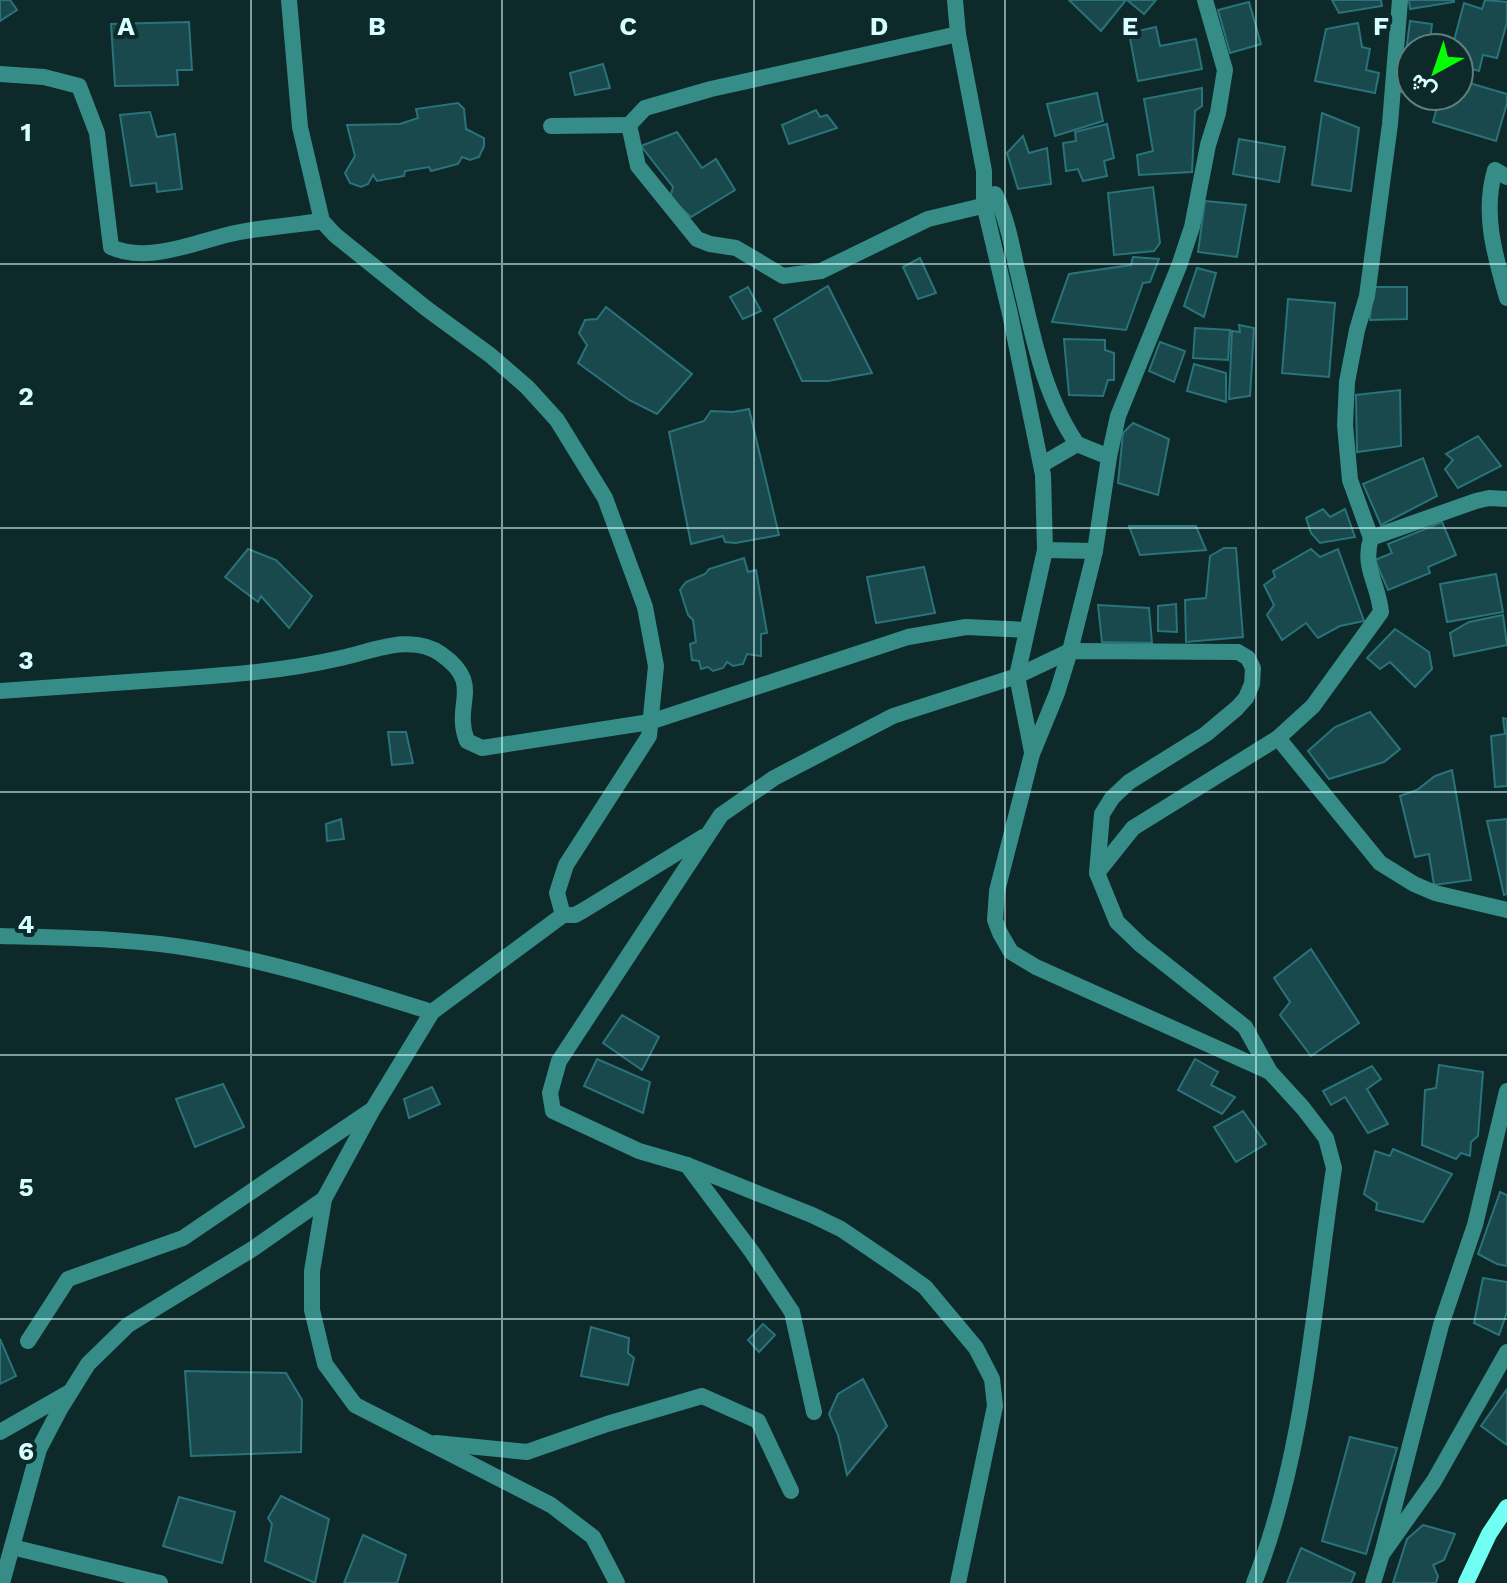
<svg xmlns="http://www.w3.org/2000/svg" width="1507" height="1583" viewBox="0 0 1507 1583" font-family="'Work Sans',Vazirmatn,sans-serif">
<rect width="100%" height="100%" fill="#0e292a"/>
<!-- building -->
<g fill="#19484d" stroke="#29737b" stroke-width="2">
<polygon points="0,0 10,0 17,10 0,21"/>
<polygon points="1069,0 1126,0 1101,31"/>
<polygon points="1127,0 1156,0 1144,14"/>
<polygon points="1332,0 1381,0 1382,6 1339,13"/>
<polygon points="1409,0 1454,0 1454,2 1410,9"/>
<polygon points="1485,0 1507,2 1507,22 1497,58 1483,55 1479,71 1459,65 1459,48 1452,48 1464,3 1482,9"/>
<polygon points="1249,2 1261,44 1230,53 1218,10"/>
<polygon points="1410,21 1432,24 1429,48 1411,48 1411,93 1401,92"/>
<polygon points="189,22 192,70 177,70 178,85 115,86 111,24"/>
<polygon points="1358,23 1362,47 1370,49 1366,70 1379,73 1375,93 1315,81 1326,29"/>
<polygon points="1156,27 1160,46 1196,39 1202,69 1138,81 1129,33"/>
<polygon points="603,64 610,88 575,95 570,73"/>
<polygon points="1459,80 1507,94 1507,103 1496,141 1433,122 1440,96 1459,96"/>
<polygon points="1202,88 1202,106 1195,111 1192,172 1139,175 1137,155 1153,151 1144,99"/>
<polygon points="1097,93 1103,121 1055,136 1047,104"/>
<polygon points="458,103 464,109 466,129 484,138 484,146 479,157 470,160 462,157 458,164 431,171 429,167 405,171 404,176 377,181 373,175 368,184 361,187 350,183 345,173 355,156 347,125 400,124 418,118 416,109"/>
<polygon points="816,110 820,117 827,115 837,128 789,144 782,125"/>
<polygon points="150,112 157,137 175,134 182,189 157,192 156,183 131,186 120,115"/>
<polygon points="1322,113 1359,128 1351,191 1312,185"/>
<polygon points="1107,124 1114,158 1104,161 1107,176 1083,181 1078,169 1066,171 1063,143 1076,141 1075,132"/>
<polygon points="677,132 702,168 716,159 735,190 691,217 670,198 673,187 641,146"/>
<polygon points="1023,136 1029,153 1047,148 1051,184 1018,189 1007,153"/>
<polygon points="1239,139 1285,147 1279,182 1233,174"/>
<polygon points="1153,187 1160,243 1154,251 1114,255 1108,193"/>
<polygon points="1205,201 1246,205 1237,257 1198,252"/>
<polygon points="1133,257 1159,259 1150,282 1143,283 1126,330 1052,322 1069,274 1131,265"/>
<polygon points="920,258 936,293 918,299 903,267"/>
<polygon points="1197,268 1216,273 1204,317 1184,306"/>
<polygon points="828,286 872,373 828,381 802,381 774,319"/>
<polygon points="748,287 761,311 743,319 730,297"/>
<polygon points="1372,287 1407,287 1407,319 1370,320"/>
<polygon points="1288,299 1335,303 1329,377 1282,373"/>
<polygon points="606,307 692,374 657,414 629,400 578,363 587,345 579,333 585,320 597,319"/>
<polygon points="1239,325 1254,328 1250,396 1229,399 1232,331 1240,332"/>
<polygon points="1195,328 1230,330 1228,360 1193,358"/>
<polygon points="1064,339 1105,340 1105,350 1114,353 1114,380 1108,380 1103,396 1069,395"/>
<polygon points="1160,342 1185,351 1174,382 1149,371"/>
<polygon points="1194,364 1226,373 1226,402 1187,391"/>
<polygon points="1400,390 1401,446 1357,452 1356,395"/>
<polygon points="749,409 779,535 736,543 725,542 723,536 691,544 669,432 704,421 711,411 733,412"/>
<polygon points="1133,423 1169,439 1158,495 1118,483 1123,433"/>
<polygon points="1478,436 1501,466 1458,488 1445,469 1453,460 1446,454"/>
<polygon points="1423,458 1437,496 1381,525 1363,484"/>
<polygon points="1323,509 1330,517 1345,509 1355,537 1320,543 1311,533 1306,518"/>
<polygon points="1442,522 1456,555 1428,567 1430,573 1388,590 1375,560 1392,553 1388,544"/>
<polygon points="1129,526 1196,526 1206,550 1140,555"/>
<polygon points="1224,548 1236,548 1243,637 1186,642 1185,600 1206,598 1210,556"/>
<polygon points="248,549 276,560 312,596 289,628 261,596 258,602 225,577"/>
<polygon points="1311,549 1320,557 1338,549 1364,621 1340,626 1318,638 1306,623 1282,640 1267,615 1274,605 1264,585 1275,577 1273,571"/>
<polygon points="744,558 748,572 756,570 767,633 761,634 761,656 747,654 743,664 733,666 727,662 723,668 713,671 708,667 701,669 699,661 692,660 690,644 696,642 693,620 688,615 680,590 686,582 705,574 709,569"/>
<polygon points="924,567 935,613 876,623 867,577"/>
<polygon points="1496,574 1503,612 1447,622 1440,584"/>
<polygon points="1176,604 1177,632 1158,631 1158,606"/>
<polygon points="1098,605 1149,608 1152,643 1102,642"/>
<polygon points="1503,615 1507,645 1454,656 1450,633 1469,622"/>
<polygon points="1395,629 1429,652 1432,669 1415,687 1390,662 1380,669 1367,658"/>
<polygon points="1370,712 1400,749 1384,762 1329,779 1308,751 1335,727"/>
<polygon points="1503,718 1507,719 1507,786 1495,787 1491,736 1505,734"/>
<polygon points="388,732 406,732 413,763 392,765"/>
<polygon points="1452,770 1471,880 1434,885 1429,854 1415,857 1400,796 1417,790 1435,776"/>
<polygon points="341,819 344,839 327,841 326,824"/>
<polygon points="1507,819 1507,894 1504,895 1487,821"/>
<polygon points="1311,949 1359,1023 1311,1056 1280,1015 1290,1002 1274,978"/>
<polygon points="622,1015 659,1037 642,1070 603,1043"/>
<polygon points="597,1059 650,1082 643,1113 584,1086"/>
<polygon points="1195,1059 1218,1072 1211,1085 1235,1097 1222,1114 1178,1090"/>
<polygon points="1439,1065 1483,1072 1478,1136 1471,1142 1470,1156 1461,1153 1456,1159 1422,1145 1425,1090 1436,1088"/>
<polygon points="1372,1066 1381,1079 1367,1089 1388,1124 1368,1133 1345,1097 1331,1105 1323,1091"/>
<polygon points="223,1084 244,1127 195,1147 176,1099"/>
<polygon points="432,1087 440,1104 409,1118 404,1099"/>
<polygon points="1243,1111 1266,1144 1236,1162 1214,1127"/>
<polygon points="1393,1149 1452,1174 1423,1222 1376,1210 1377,1203 1364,1194 1375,1151 1390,1156"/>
<polygon points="1500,1192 1507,1195 1507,1266 1497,1264 1478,1254"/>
<polygon points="1483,1278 1507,1282 1507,1312 1499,1335 1474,1323"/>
<polygon points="763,1324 775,1335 759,1352 748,1340"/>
<polygon points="591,1327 629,1338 628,1353 634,1358 628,1385 581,1376"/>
<polygon points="0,1339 16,1376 0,1384"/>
<polygon points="185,1371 286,1373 302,1400 301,1452 191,1456"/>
<polygon points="863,1379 887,1426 847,1475 838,1435 829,1414 838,1394"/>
<polygon points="1507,1389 1507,1445 1481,1426"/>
<polygon points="1350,1437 1397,1448 1366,1554 1322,1541"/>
<polygon points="281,1496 329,1519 315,1583 265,1561 272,1524 268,1518"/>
<polygon points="179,1497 235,1512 222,1563 163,1546"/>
<polygon points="1423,1525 1455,1534 1444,1560 1433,1565 1438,1576 1436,1583 1393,1583 1407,1539"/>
<polygon points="363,1535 406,1555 397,1583 344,1583"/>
<polygon points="1301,1548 1355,1573 1351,1583 1287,1583"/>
</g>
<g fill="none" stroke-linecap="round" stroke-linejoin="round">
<!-- minor -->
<g stroke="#368d87" stroke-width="16">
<polyline points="289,0 300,127 322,221 335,235 427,309 490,355 527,387 557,420 605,498 645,607 656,666 649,736 566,865 557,893 563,915"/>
<polyline points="955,0 958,34 984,171 984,204 1010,314 1043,475 1045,550 1017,676 1032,752"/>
<polyline points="1205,0 1225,70 1218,113 1208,145 1192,227 1179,266 1118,416 1109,457 1095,551 1070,651 1057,693 1032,754 997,891 995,920 1000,933 1011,952 1036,967 1270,1072"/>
<polyline points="958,34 711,89 645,108 629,125 638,166 697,239 710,244 736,248 783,276 821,271 928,219 999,202"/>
<path d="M0,74L44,77L79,86L97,133L111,247C149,265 201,239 240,232C267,227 295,225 322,221"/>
<polyline points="551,126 629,125"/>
<path d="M1507,177L1495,170C1482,213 1495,256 1507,298"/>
<path d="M995,194C1006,216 1011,241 1016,265C1031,325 1041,392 1077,444"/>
<polyline points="1041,465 1077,444 1109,457"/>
<polyline points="1371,538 1350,480 1345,425 1347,382 1357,330 1367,296 1390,124 1400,0"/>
<polyline points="1045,550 1095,551"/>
<path d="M0,691C57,687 114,683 171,679C229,675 285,671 341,658C373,651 412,633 441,654C485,685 452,703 467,741L482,748L650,722L908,637L966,627L1026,630"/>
<polyline points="1278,738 1380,863 1414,884 1435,893 1507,910"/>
<path d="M1097,873L1133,828L1278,738L1313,706L1381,612C1378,582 1362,568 1371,538L1476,501L1489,498L1507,499"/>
<path d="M0,936C65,938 131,938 195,949C276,962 354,988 432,1012"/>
<polyline points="687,1165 752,1252 792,1312 814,1412"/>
<polyline points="324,1199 312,1271 312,1310 325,1364 355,1405 551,1505 593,1537 617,1583"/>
<polyline points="28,1341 68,1279 183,1238 370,1111"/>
<polyline points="0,1432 70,1392"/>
<polyline points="436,1443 527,1452 607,1424 702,1396 758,1421 791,1491"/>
<polyline points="12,1547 160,1583"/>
<polyline points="1382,1554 1441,1325 1475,1225 1507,1091"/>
<polyline points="2,1583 39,1449 60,1409 88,1364 128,1325 254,1248 324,1199 373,1109 432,1012 563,915 575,915 584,910 703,837"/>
<path d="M958,1583L995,1406L992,1379L976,1348L925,1287L897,1267L841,1229L812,1215L687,1165L639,1151L553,1111L550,1093L559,1061L721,815L774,778L893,716L1017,676L1070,651L1238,652L1248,658L1253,668L1252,684L1246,698L1237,708L1206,734L1129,782L1112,798L1102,814L1097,873L1117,922L1141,945L1245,1027L1270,1072L1303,1108L1326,1138L1334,1168C1313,1307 1306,1450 1254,1583"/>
<polyline points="1373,1583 1382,1554 1434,1481 1507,1352"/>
</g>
<!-- secondary -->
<polyline stroke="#6ffff3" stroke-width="16" points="1466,1583 1489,1534 1507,1507"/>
</g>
<!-- grid -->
<path fill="none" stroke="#d8ffff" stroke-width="2" stroke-opacity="0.55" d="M251,0V1583M502,0V1583M754,0V1583M1005,0V1583M1256,0V1583M0,264H1507M0,528H1507M0,792H1507M0,1055H1507M0,1319H1507"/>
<g font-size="26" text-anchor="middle" font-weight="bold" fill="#d8ffff" stroke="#0e292a" stroke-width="8" stroke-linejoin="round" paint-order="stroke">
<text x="126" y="35">A</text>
<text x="377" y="35">B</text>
<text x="628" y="35">C</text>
<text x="879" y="35">D</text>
<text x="1130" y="35">E</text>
<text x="1381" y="35">F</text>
<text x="26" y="141">1</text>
<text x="26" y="405">2</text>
<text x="26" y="669">3</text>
<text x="26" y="933">4</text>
<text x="26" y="1196">5</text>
<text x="26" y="1460">6</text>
</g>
<!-- north arrow -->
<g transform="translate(1435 72) rotate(220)"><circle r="38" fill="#0e292a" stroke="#5f7f7f" stroke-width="2"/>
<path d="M0-6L14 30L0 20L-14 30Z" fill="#06ff04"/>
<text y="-12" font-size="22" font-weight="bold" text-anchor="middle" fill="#d8ffff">ش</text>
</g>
</svg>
